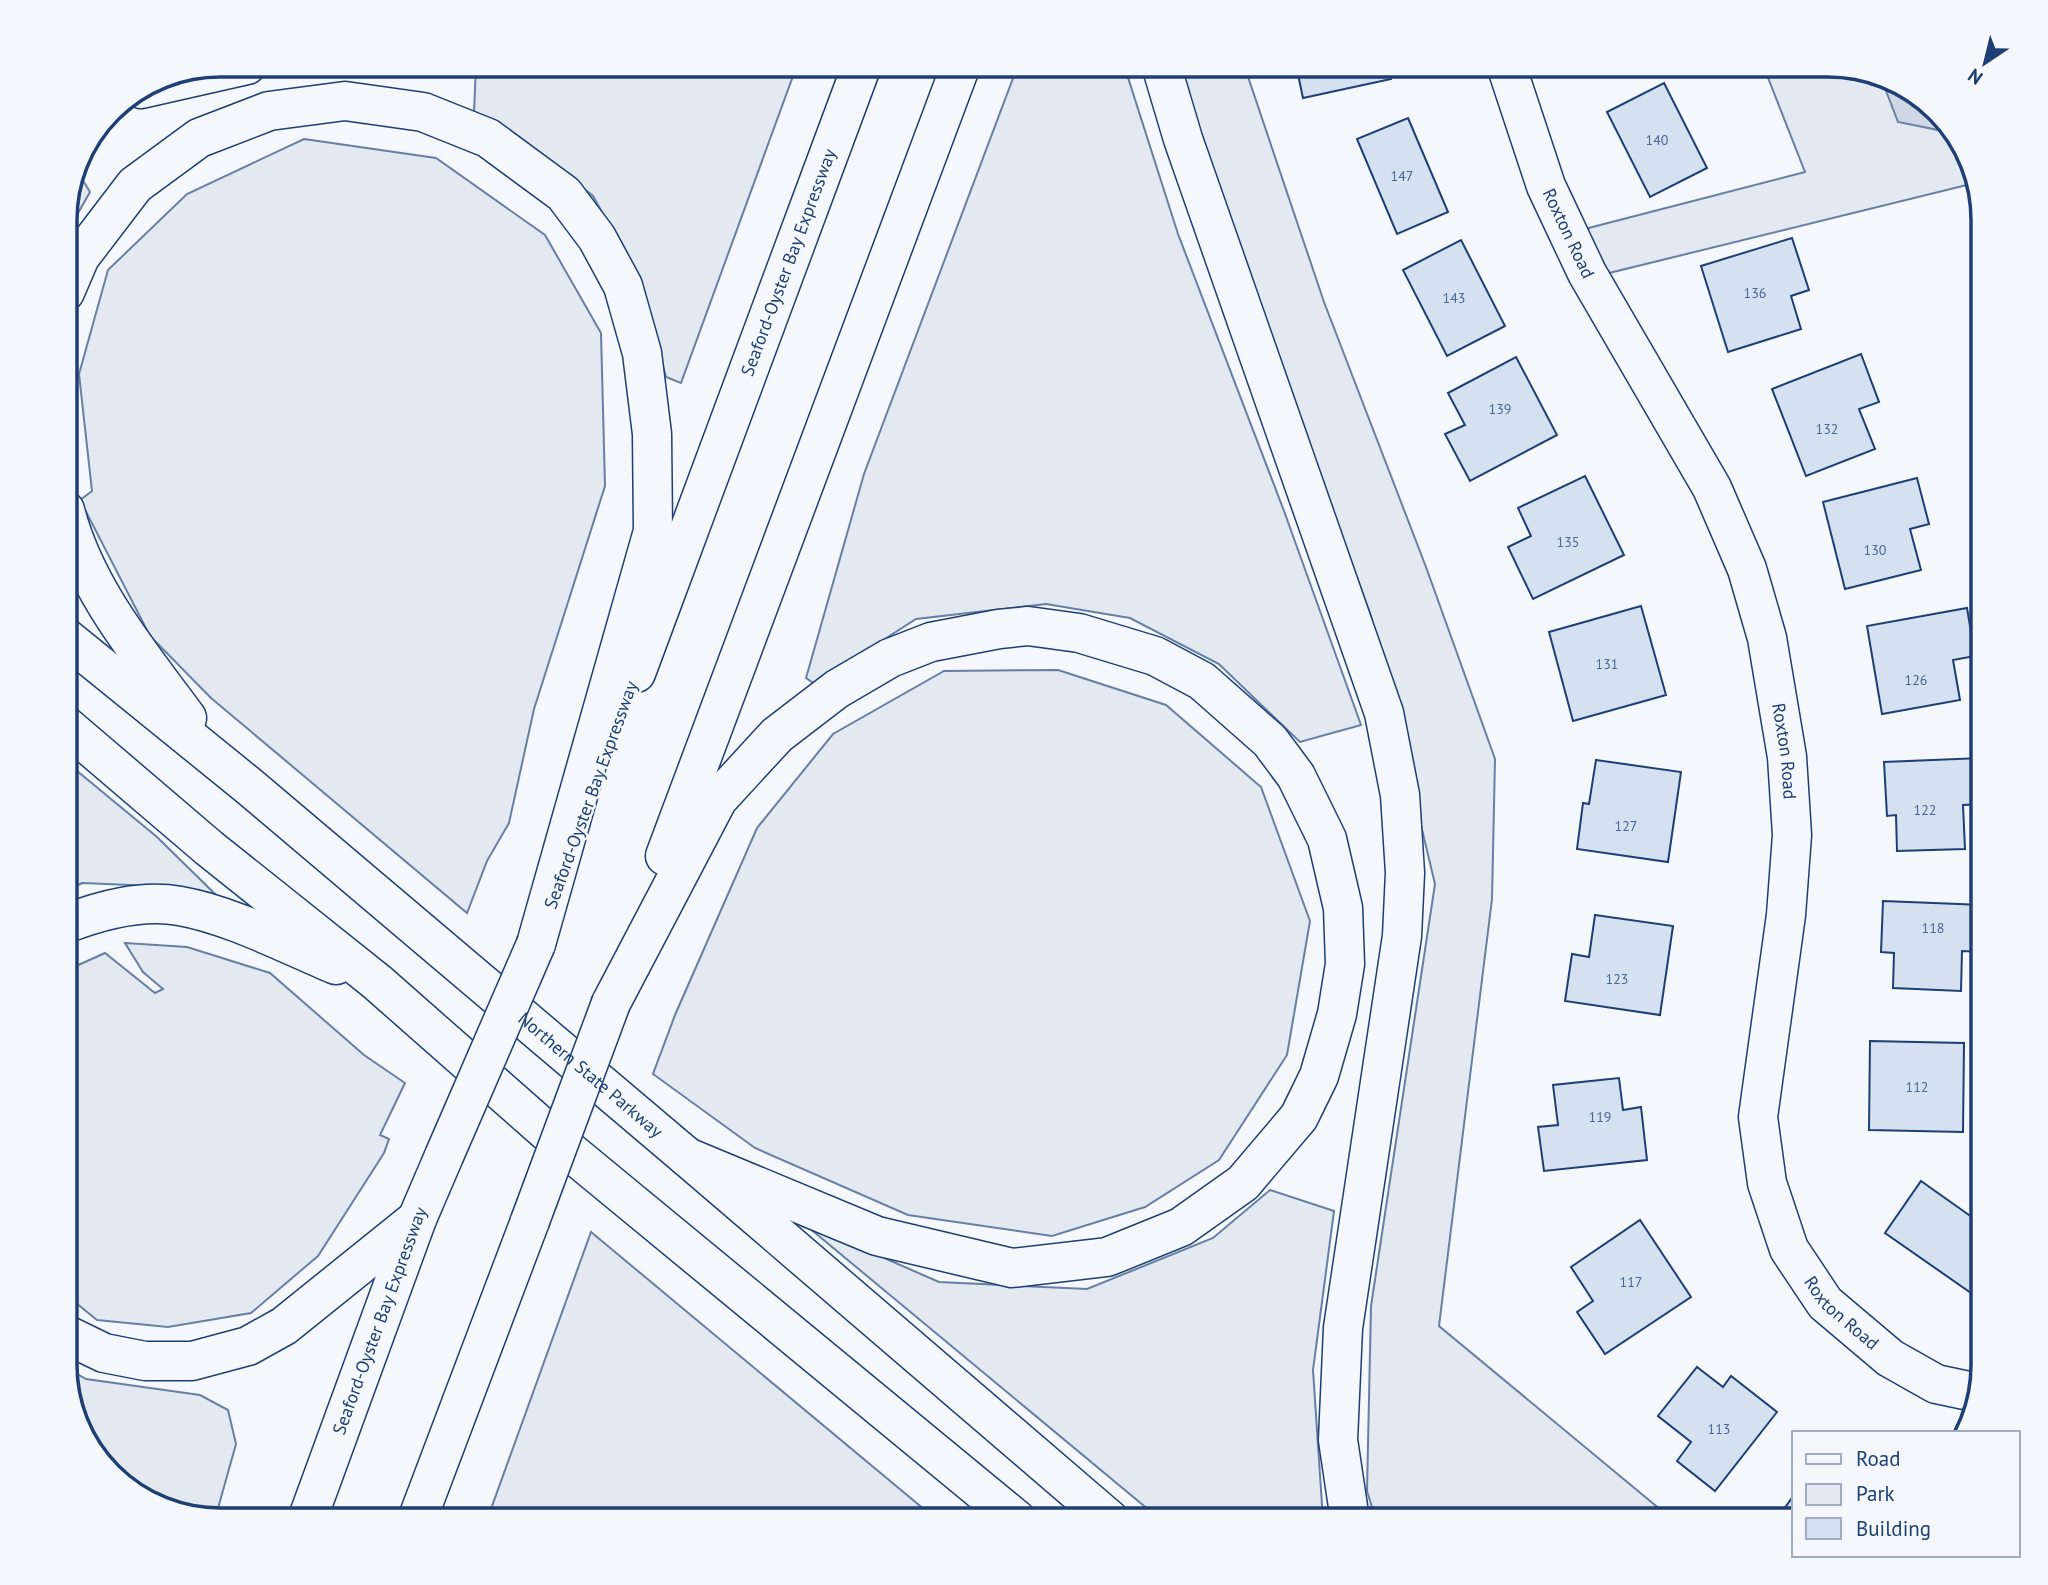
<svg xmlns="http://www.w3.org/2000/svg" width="2048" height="1585" viewBox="0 0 2048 1585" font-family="'PT Sans',sans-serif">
<rect width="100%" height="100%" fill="#f4f7fb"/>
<!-- green -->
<g fill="#e3e9f0" stroke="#687fa3" stroke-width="2">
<polygon points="476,65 797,65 681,383 666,377 640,281 593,196 525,142 474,113"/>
<polygon points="1018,65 1124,65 1178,234 1284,511 1361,725 1300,742 1219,664 1130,618 1046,604 916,619 815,684 806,678 864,474"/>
<polygon points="1178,65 1244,65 1324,302 1426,567 1495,759 1492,899 1439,1326 1673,1520 1376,1520 1367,1491 1371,1306 1435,884 1371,616 1239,256"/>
<polygon points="1763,65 1828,65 1923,97 1967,151 1975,183 1605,274 1581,230 1805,172"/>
<polygon points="304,139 436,158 545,235 601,333 605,486 534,709 509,823 487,861 467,913 211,698 150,636 80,500 92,491 79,374 108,270 187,194"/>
<polygon points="76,169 90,192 65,236 65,210"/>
<polygon points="1058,670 1166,705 1261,787 1310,921 1287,1055 1219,1160 1145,1207 1052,1236 908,1215 755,1148 653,1074 675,1015 757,828 833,734 944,671"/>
<polygon points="65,761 157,837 215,894 178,887 82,883 65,892"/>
<polygon points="125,943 187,947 270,973 364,1055 405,1083 380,1135 389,1139 384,1153 318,1256 251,1313 168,1327 97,1320 65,1294 65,971 105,953 155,993 163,989 143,972"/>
<polygon points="1270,1190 1334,1211 1313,1370 1323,1520 1161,1520 802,1222 939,1282 1087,1289 1213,1238"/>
<polygon points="591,1232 937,1520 487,1520"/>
<polygon points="65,1367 86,1379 200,1395 228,1410 236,1444 215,1519 125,1488 81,1434 65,1375"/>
</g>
<!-- water -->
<polygon fill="#cfd7e4" stroke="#687fa3" stroke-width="2" points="1883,83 1923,97 1942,121 1938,130 1898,122"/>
<!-- building -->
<g fill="#d5e0f0" stroke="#1d3f73" stroke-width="2">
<polygon points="1296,65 1388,65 1391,79 1303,98"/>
<polygon points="1664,83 1707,168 1650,197 1607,112"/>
<polygon points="1408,118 1448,212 1397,234 1357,139"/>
<polygon points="1792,238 1809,290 1791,296 1801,329 1728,352 1701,266"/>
<polygon points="1461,240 1505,326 1447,356 1403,270"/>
<polygon points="1861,354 1879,402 1859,409 1875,449 1806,476 1772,389"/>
<polygon points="1516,357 1557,435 1470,481 1445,434 1465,425 1448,393"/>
<polygon points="1585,476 1624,555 1533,599 1508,547 1531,536 1518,508"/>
<polygon points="1917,478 1929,524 1910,529 1921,570 1845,589 1823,502"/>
<polygon points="1641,606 1666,695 1573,721 1549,632"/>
<polygon points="1967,608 1975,656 1953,660 1960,700 1882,714 1867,626"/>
<polygon points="1981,758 1983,804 1963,805 1965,849 1897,851 1896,815 1887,816 1884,762"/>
<polygon points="1596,760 1681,772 1668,862 1577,849 1583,803 1589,804"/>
<polygon points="1883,901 1983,905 1983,952 1962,951 1961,991 1893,988 1894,953 1881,952"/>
<polygon points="1595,915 1673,926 1660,1015 1565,1001 1572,954 1589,957"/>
<polygon points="1870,1041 1964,1043 1963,1132 1869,1130"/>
<polygon points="1619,1078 1623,1110 1641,1107 1647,1160 1544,1171 1538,1127 1558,1125 1553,1085"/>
<polygon points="1921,1181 1983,1225 1983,1296 1981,1300 1885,1233"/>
<polygon points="1640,1220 1691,1297 1605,1354 1577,1312 1593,1301 1571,1267"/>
<polygon points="1697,1367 1723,1387 1731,1376 1777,1412 1715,1491 1677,1461 1691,1442 1658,1416"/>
<polygon points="1794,1495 1794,1520 1778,1520 1777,1519"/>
</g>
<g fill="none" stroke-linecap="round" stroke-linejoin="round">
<defs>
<g id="minor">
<path id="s1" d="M1506,65L1546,186L1587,273L1712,488L1747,569L1767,638L1787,757L1792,835L1786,915L1758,1117L1767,1183L1789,1249L1825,1303L1890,1358L1936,1384L1974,1392"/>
</g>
<g id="highway">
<polyline points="1161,65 1183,139 1384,713 1400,795 1405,873 1402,936 1343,1328 1338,1440 1350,1520"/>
<polyline points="141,89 247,65"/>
<polyline points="65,292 80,257 135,185 199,138 269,111 345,101 423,112 488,138 564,194 597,238 623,286 642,353 652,434 653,531 536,944"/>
<path d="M65,510C85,589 140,654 187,718"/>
<path id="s2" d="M65,637L250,787L687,1157L1110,1520"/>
<path id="s3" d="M636,673L862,65"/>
<polyline points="65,725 209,848 377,982 562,1145 1017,1520"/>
<polyline points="665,856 961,65"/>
<path d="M65,924C101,910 141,899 180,906C231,915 288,945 336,965"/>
<polyline points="611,1003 718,799 777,735 837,689 890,658 931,642 999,629 1028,626 1079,633 1155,656 1202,681 1270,741 1296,776 1327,839 1343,908 1345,964 1337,1014 1319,1076 1299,1117 1243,1183 1181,1227 1107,1257 1012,1268 877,1236 687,1157"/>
<polyline points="65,1334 104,1353 145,1361 192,1361 248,1346 284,1326 417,1219"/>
<path id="s4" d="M307,1520L417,1219L444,1156"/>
<polyline points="417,1520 530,1221"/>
</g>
</defs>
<!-- minor casing -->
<use href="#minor" stroke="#1d3f73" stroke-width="41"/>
<!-- highway casing -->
<use href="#highway" stroke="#1d3f73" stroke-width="41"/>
<!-- minor -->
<use href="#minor" stroke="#f4f7fb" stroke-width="38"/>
<!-- highway -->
<use href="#highway" stroke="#f4f7fb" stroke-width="38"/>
<defs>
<g id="highway-bridge">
<polyline points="444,1156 536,944"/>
<polyline points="530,1221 611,1003"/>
</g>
</defs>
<!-- highway-bridge casing -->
<use href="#highway-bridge" stroke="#1d3f73" stroke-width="41" stroke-linecap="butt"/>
<!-- highway-bridge -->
<use href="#highway-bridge" stroke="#f4f7fb" stroke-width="38"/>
</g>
<g text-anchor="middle" stroke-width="5" stroke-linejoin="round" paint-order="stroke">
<!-- number labels -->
<g font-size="14" fill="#4b6792">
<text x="1657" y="145">140</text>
<text x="1402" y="181">147</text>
<text x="1755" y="298">136</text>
<text x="1454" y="303">143</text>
<text x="1500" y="414">139</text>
<text x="1827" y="434">132</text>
<text x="1568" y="547">135</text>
<text x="1875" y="555">130</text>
<text x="1607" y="669">131</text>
<text x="1916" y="685">126</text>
<text x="1925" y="815">122</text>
<text x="1626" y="831">127</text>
<text x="1933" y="933">118</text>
<text x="1617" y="984">123</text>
<text x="1917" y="1092">112</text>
<text x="1600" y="1122">119</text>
<text x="1631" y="1287">117</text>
<text x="1719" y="1434">113</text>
</g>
<!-- street labels -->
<g font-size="18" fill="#1d3f73" stroke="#f4f7fb">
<text dy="6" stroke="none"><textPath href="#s1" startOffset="180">Roxton Road</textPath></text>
<text dy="6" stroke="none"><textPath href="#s3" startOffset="438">Seaford-Oyster Bay Expressway</textPath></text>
<text dy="6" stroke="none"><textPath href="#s1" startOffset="747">Roxton Road</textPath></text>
<text transform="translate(591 795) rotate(-70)" y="6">Seaford-Oyster Bay Expressway</text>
<text dy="6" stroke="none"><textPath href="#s2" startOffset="684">Northern State Parkway</textPath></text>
<text dy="6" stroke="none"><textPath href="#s1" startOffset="1335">Roxton Road</textPath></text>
<text dy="6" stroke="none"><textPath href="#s4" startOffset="212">Seaford-Oyster Bay Expressway</textPath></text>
</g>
</g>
<!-- crop -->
<path d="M0 0H2048V1585H0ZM220 77H1828A143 143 0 0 1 1971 220V1365A143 143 0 0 1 1828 1508H220A143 143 0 0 1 77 1365V220A143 143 0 0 1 220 77Z" fill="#f4f7fb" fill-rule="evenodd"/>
<path fill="none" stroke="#1d3f73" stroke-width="3.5" d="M220 77H1828A143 143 0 0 1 1971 220V1365A143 143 0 0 1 1828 1508H220A143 143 0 0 1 77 1365V220A143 143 0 0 1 220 77Z"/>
<!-- legend -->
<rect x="1792" y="1431" width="228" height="126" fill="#f4f7fb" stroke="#9eadc5" stroke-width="2"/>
<rect x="1806" y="1454" width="35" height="10" fill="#f4f7fb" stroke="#9eadc5" stroke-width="2"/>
<text x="1856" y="1466" font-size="21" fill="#1d3f73">Road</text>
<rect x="1806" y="1484" width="35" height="21" fill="#e3e9f0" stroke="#9eadc5" stroke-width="2"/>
<text x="1856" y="1501" font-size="21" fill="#1d3f73">Park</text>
<rect x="1806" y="1518" width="35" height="21" fill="#d5e0f0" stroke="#9eadc5" stroke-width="2"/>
<text x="1856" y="1536" font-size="21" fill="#1d3f73">Building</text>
<!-- north arrow -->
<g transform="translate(1985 63) rotate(215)" stroke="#f4f7fb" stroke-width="5" paint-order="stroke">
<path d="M0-5L12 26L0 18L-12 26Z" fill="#1d3f73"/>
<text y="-10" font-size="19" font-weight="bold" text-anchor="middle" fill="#1d3f73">N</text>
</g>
</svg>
